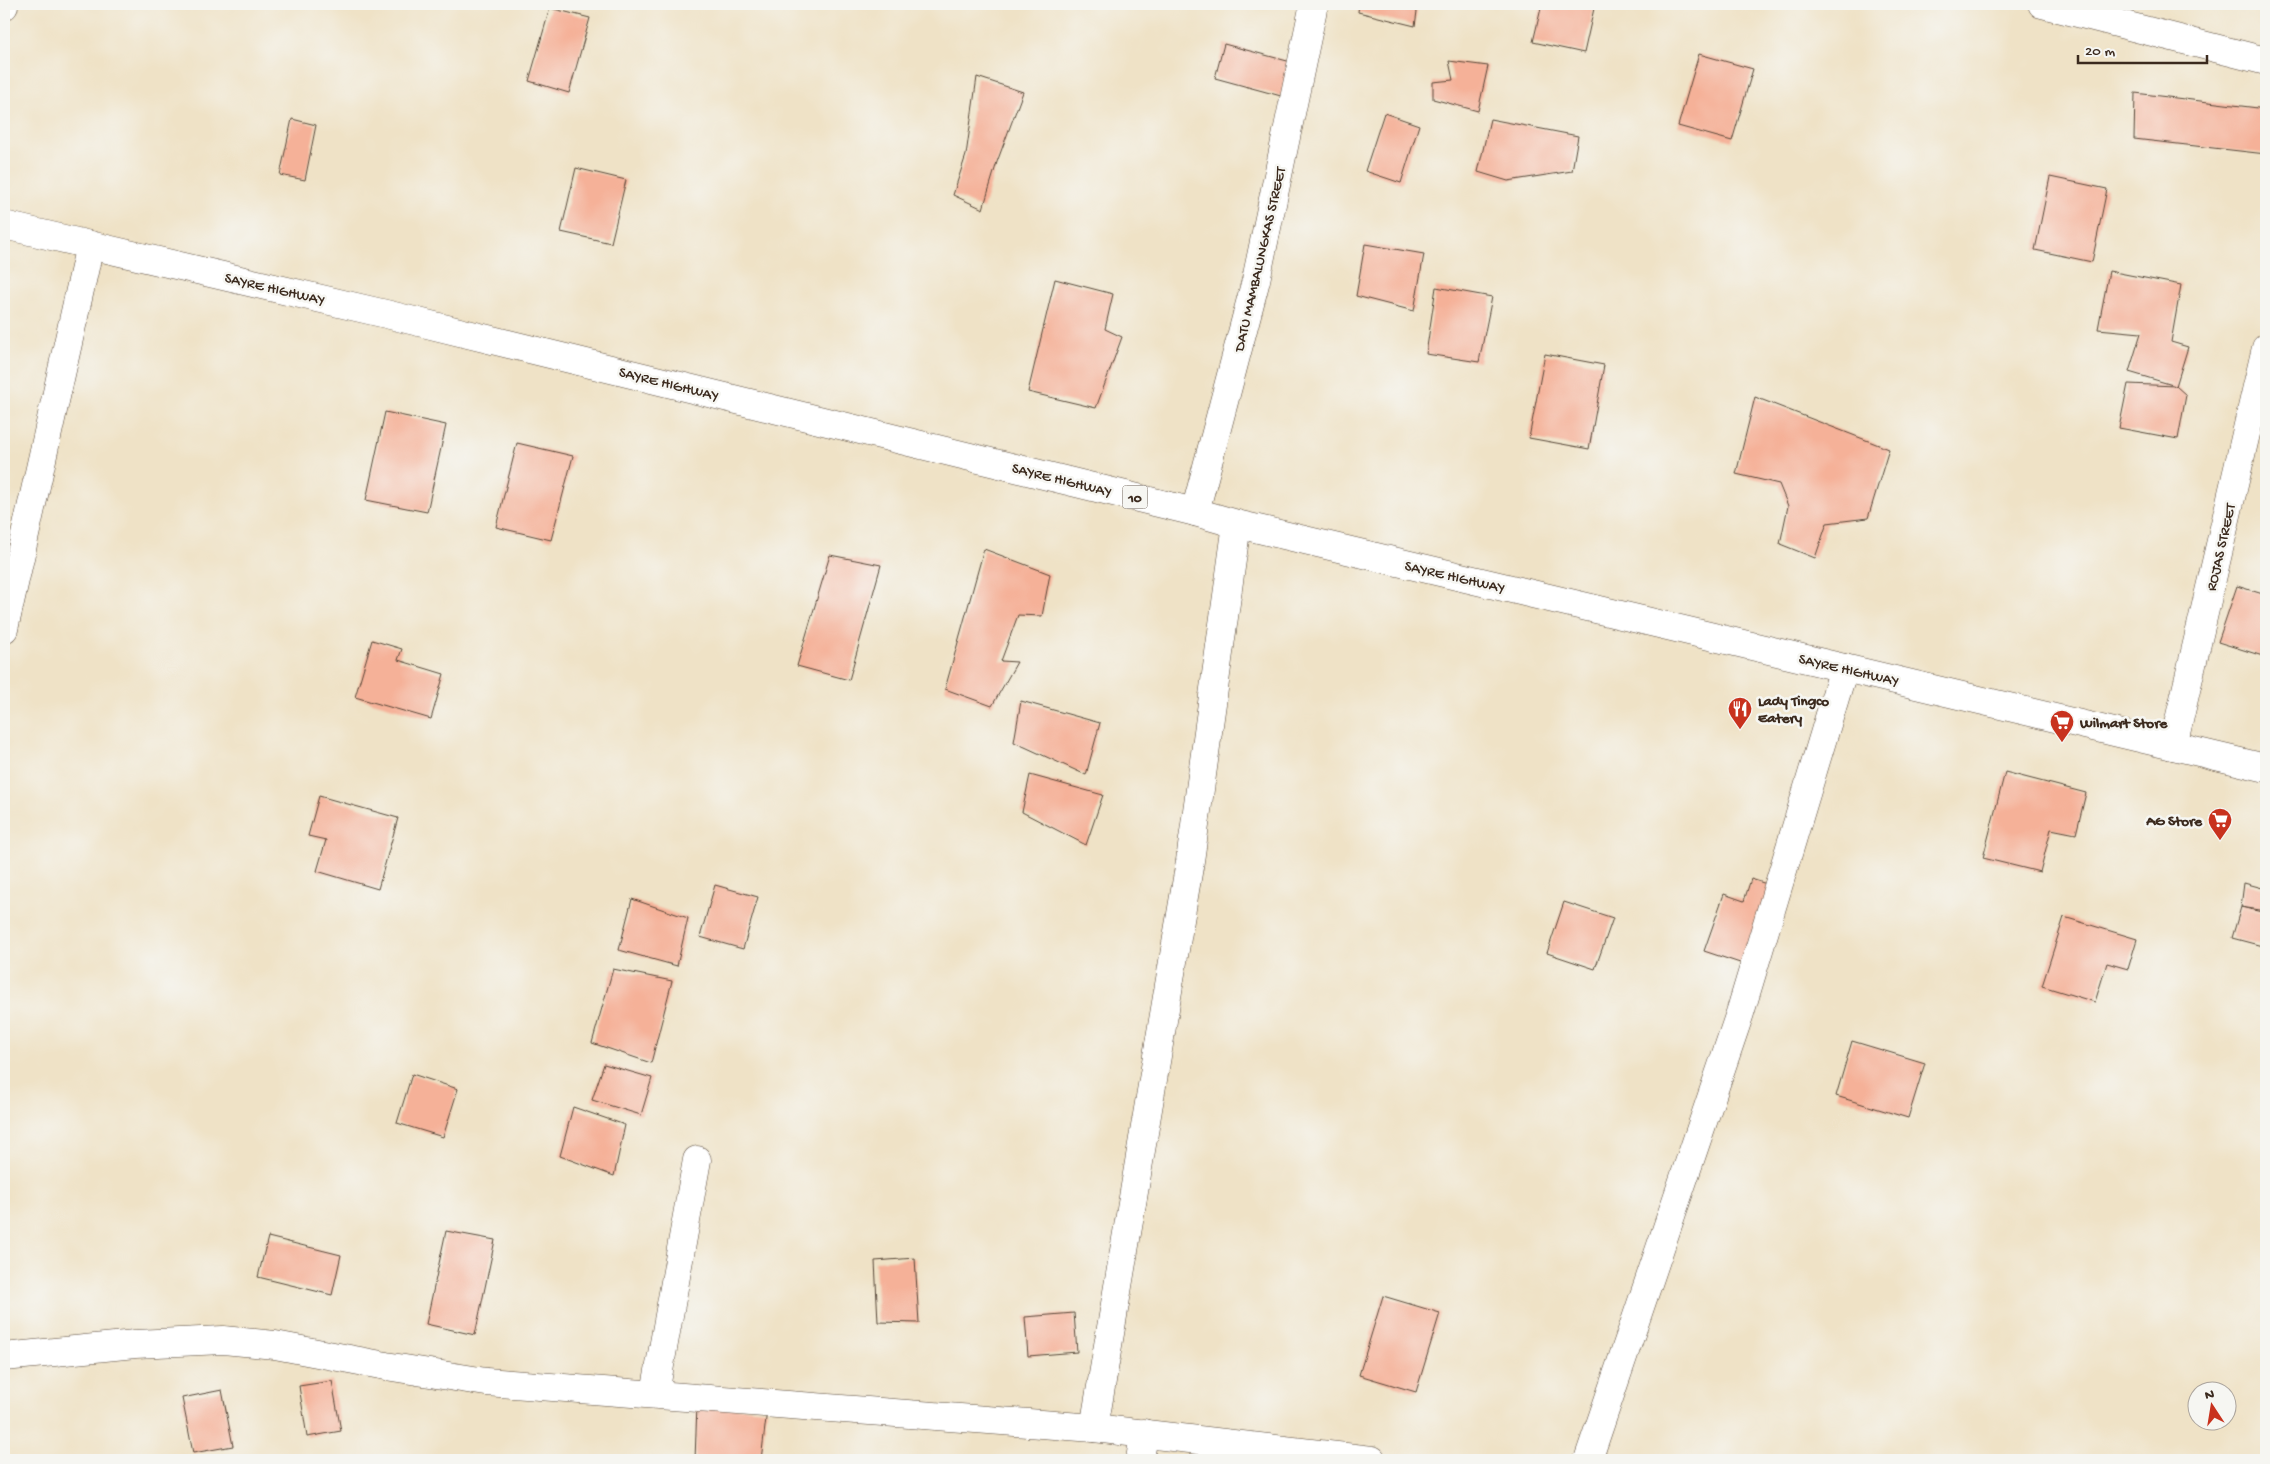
<svg xmlns="http://www.w3.org/2000/svg" width="2270" height="1464" viewBox="0 0 2270 1464" font-family="'Gochi Hand',sans-serif">
<rect width="100%" height="100%" fill="#f6f6f2"/>
<filter id="ink" filterUnits="userSpaceOnUse"><feTurbulence type="fractalNoise" baseFrequency=".02" numOctaves="2"/><feDisplacementMap in="SourceGraphic" scale="10" xChannelSelector="R" yChannelSelector="G"/><feConvolveMatrix kernelMatrix="1 2 1 2 8 2 1 2 1" color-interpolation-filters="sRGB"/></filter>
<filter id="wash" filterUnits="userSpaceOnUse"><feTurbulence type="fractalNoise" baseFrequency=".0096" numOctaves="4" result="noise"/><feDisplacementMap in="SourceGraphic" scale="20" xChannelSelector="R" yChannelSelector="G"/><feGaussianBlur stdDeviation="1.12" result="paint"/><feColorMatrix in="noise" values="0 0 0 0 0 0 0 0 0 0 0 0 0 0 0 0 0 1.4 0 .05"/><feComposite in="paint" operator="in"/></filter>
<g filter="url(#wash)">
<rect width="100%" height="100%" fill="#efe2c6"/>
<g id="blocks">
<!-- building -->
<g fill="#f5b198">
<polygon points="1359,4 1418,4 1415,26 1358,12"/>
<polygon points="1542,4 1595,4 1584,53 1533,42"/>
<polygon points="550,8 590,18 569,93 529,81"/>
<polygon points="1224,44 1291,62 1281,96 1215,78"/>
<polygon points="1699,54 1753,69 1732,141 1678,126"/>
<polygon points="1449,61 1488,66 1478,111 1433,99 1433,82 1453,80"/>
<polygon points="977,77 1023,92 997,162 983,209 953,195 966,155"/>
<polygon points="2135,93 2266,109 2266,154 2134,139"/>
<polygon points="1384,113 1419,125 1401,183 1365,171"/>
<polygon points="292,119 316,125 305,180 280,175"/>
<polygon points="1490,119 1578,136 1572,171 1508,181 1478,172"/>
<polygon points="576,168 626,180 611,243 561,232"/>
<polygon points="2050,177 2107,189 2092,262 2035,250"/>
<polygon points="1365,244 1424,254 1414,311 1356,296"/>
<polygon points="2109,271 2181,285 2171,342 2188,347 2176,386 2129,372 2141,333 2098,329"/>
<polygon points="1055,279 1113,294 1105,329 1122,337 1096,408 1028,392"/>
<polygon points="1436,287 1492,297 1479,362 1426,354"/>
<polygon points="1545,354 1604,365 1589,449 1529,438"/>
<polygon points="2128,384 2176,386 2186,395 2178,439 2119,428"/>
<polygon points="1755,397 1889,449 1868,518 1827,523 1815,558 1780,544 1788,506 1779,484 1736,474"/>
<polygon points="385,412 446,425 427,512 366,500"/>
<polygon points="517,443 573,456 551,540 496,527"/>
<polygon points="984,549 1050,574 1042,616 1018,615 1001,661 1017,662 992,706 945,689"/>
<polygon points="830,555 881,565 849,680 797,666"/>
<polygon points="2237,586 2266,595 2266,657 2218,642"/>
<polygon points="372,640 402,649 398,660 444,674 431,719 355,697"/>
<polygon points="1021,701 1100,723 1086,775 1014,742"/>
<polygon points="2005,772 2086,793 2076,834 2051,829 2040,872 1983,858"/>
<polygon points="1030,775 1103,795 1086,845 1022,812"/>
<polygon points="319,796 398,818 378,889 317,871 326,840 308,836"/>
<polygon points="1751,879 1773,886 1746,965 1704,951 1724,894 1744,901"/>
<polygon points="2244,883 2266,889 2266,911 2241,907"/>
<polygon points="715,885 758,897 743,949 700,937"/>
<polygon points="632,899 688,918 677,966 619,950"/>
<polygon points="1564,902 1613,918 1595,969 1547,953"/>
<polygon points="2241,907 2266,913 2266,947 2232,938"/>
<polygon points="2064,917 2137,939 2128,969 2107,963 2095,1002 2042,986"/>
<polygon points="613,969 672,981 651,1063 592,1043"/>
<polygon points="1852,1041 1925,1063 1908,1118 1836,1096"/>
<polygon points="604,1064 652,1078 641,1115 592,1100"/>
<polygon points="412,1074 458,1089 443,1137 397,1123"/>
<polygon points="573,1107 625,1125 614,1176 560,1156"/>
<polygon points="446,1231 495,1240 475,1335 426,1324"/>
<polygon points="268,1237 341,1255 332,1295 258,1277"/>
<polygon points="915,1258 919,1323 878,1322 875,1261"/>
<polygon points="1383,1296 1440,1313 1416,1392 1359,1375"/>
<polygon points="1074,1313 1077,1352 1028,1356 1025,1317"/>
<polygon points="332,1381 341,1431 307,1437 299,1386"/>
<polygon points="222,1390 233,1446 193,1453 182,1398"/>
<polygon points="697,1404 767,1410 761,1460 695,1460"/>
</g>
</g>
</g>
<g filter="url(#ink)">
<use href="#blocks" fill-opacity="0" stroke="#564637" stroke-width="1"/>
<g fill="none" stroke-linecap="round" stroke-linejoin="round">
<defs>
<g id="minor">
<polyline points="2042,4 2266,61"/>
<polyline points="4,6 4,4"/>
<polyline points="1195,512 1256,280 1314,4"/>
<polyline points="4,629 90,245"/>
<polyline points="2173,746 2266,348"/>
<polyline points="4,1357 135,1344 223,1340 275,1345 386,1366 486,1382 1094,1428 1372,1460"/>
<polyline points="655,1393 697,1160"/>
<polyline points="1094,1428 1190,861 1237,524"/>
<polyline points="1140,1460 1144,1433"/>
<polyline points="1588,1460 1740,1013 1844,668"/>
</g>
<polyline id="trunk" points="4,225 386,314 1195,512 1237,524 2266,768"/>
</defs>
<!-- minor casing -->
<use href="#minor" stroke="#564637" stroke-width="29"/>
<!-- trunk casing -->
<use href="#trunk" stroke="#564637" stroke-width="29"/>
<!-- minor -->
<use href="#minor" stroke="#fff" stroke-width="28"/>
<!-- trunk -->
<use href="#trunk" stroke="#fff" stroke-width="28"/>
</g>
</g>
<!-- icons -->
<defs>
<symbol id="restaurant-pin" viewBox="-11 -11 22 30"><path d="M0 17L-7.5 6A9.5 9.5 0 1 1 7.5 6Z" fill="#c8321e" stroke="#f6f6f2"/><path d="M-5-6h1v4h1v-4h1v4h1v-4h1v5L-1.5 .5V6h-2V.5L-5-1ZM5-6V6H3V1.5H1.5Q1.5-4 5-6Z" fill="#fff"/></symbol>
<symbol id="supermarket-pin" viewBox="-11 -11 22 30"><path d="M0 17L-7.5 6A9.5 9.5 0 1 1 7.5 6Z" fill="#c8321e" stroke="#f6f6f2"/><path d="M-6-5.5h2.5l.6 2H6L4.5 2H-2.5L-4.4-4H-6ZM-1.5 3.2a1.3 1.3 0 1 0 .1 0ZM3 3.2a1.3 1.3 0 1 0 .1 0Z" fill="#fff"/></symbol>
</defs>
<g fill-rule="evenodd">
<use href="#restaurant-pin" x="1726" y="695" width="28" height="38"/>
<use href="#supermarket-pin" x="2048" y="708" width="28" height="38"/>
<use href="#supermarket-pin" x="2206" y="806" width="28" height="38"/>
</g>
<g text-anchor="middle" stroke-width="5" stroke-linejoin="round" paint-order="stroke">
<!-- shield labels -->
<rect fill="#f6f6f2" stroke="#73675e" stroke-width="1" x="1122.5" y="485.5" width="25" height="23" rx="4"/>
<g font-size="14" font-weight="bold" fill="#3b2a1e">
<text x="1135" y="502">10</text>
</g>
<!-- street labels -->
<g font-size="15" fill="#3b2a1e" stroke="#f6f6f2">
<text transform="translate(1259 259) rotate(-77)" y="5">DATU MAMBALUNGKAS STREET</text>
<text transform="translate(275 288) rotate(13)" y="5">SAYRE HIGHWAY</text>
<text transform="translate(669 383) rotate(14)" y="5">SAYRE HIGHWAY</text>
<text transform="translate(1062 479) rotate(14)" y="5">SAYRE HIGHWAY</text>
<text transform="translate(2220 547) rotate(-77)" y="5">ROJAS STREET</text>
<text transform="translate(1455 576) rotate(13)" y="5">SAYRE HIGHWAY</text>
<text transform="translate(1849 669) rotate(13)" y="5">SAYRE HIGHWAY</text>
</g>
<!-- poi labels -->
<g font-size="15" font-weight="bold" fill="#3b2a1e" stroke="#f6f6f2" text-anchor="start">
<text x="1758" y="705">Lady Tingco<tspan x="1758" dy="17">Eatery</tspan></text>
<text x="2080" y="727">Wilmart Store</text>
<text x="2202" y="825" text-anchor="end">AG Store</text>
</g>
</g>
<!-- margin -->
<rect width="2270" height="1464" fill="none" stroke="#f6f6f2" stroke-width="20"/>
<!-- north arrow -->
<g transform="translate(2212 1406) rotate(348)"><circle r="24" fill="#f6f6f2" stroke="#aba49d"/>
<path d="M0-4L9 19L0 12L-9 19Z" fill="#c8321e"/>
<text y="-8" font-size="14" font-weight="bold" text-anchor="middle" fill="#3b2a1e">N</text>
</g>
<!-- scale -->
<path d="M2078 55v8h129v-8" fill="none" stroke="#3b2a1e" stroke-width="2.5"/>
<text x="2085" y="55" font-size="15" fill="#3b2a1e" stroke="#f6f6f2" stroke-width="4" paint-order="stroke">20 m</text>
</svg>
